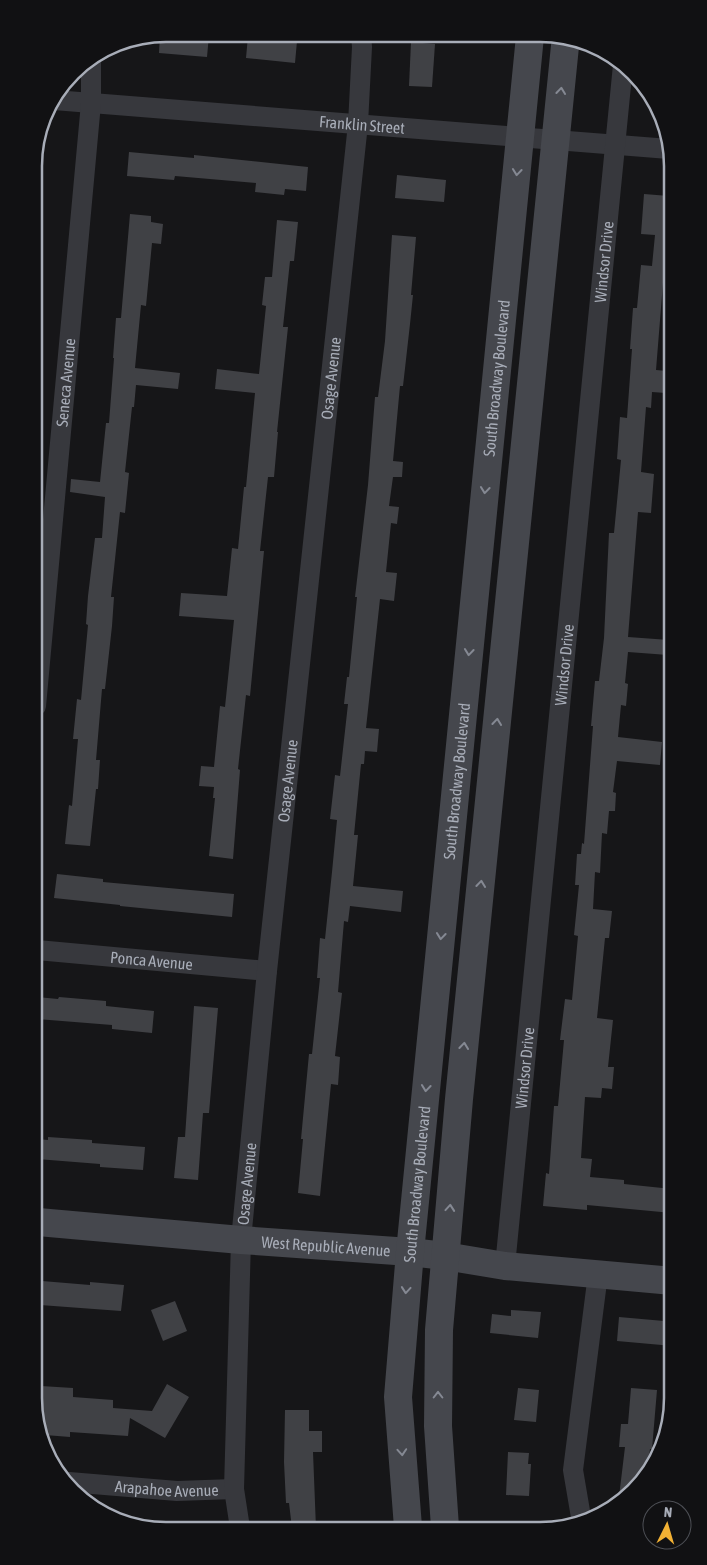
<svg xmlns="http://www.w3.org/2000/svg" width="707" height="1565" viewBox="0 0 707 1565" font-family="'Asap Condensed',sans-serif">
<rect width="100%" height="100%" fill="#161618"/>
<!-- building -->
<g fill="#404145">
<polygon points="166,34 209,35 207,57 159,53 160,35"/>
<polygon points="248,36 297,41 295,63 246,58"/>
<polygon points="411,42 435,44 432,87 409,86"/>
<polygon points="129,152 194,158 194,155 308,167 306,191 285,189 284,195 255,192 256,183 175,176 174,180 127,176"/>
<polygon points="397,175 446,180 444,202 395,198"/>
<polygon points="644,194 669,196 669,283 663,283 656,370 667,371 666,393 652,392 651,408 646,407 641,472 654,474 651,513 638,512 628,637 669,640 668,655 628,652 625,683 628,684 626,706 621,705 618,737 662,742 660,765 617,761 613,792 616,793 615,811 609,811 607,834 602,833 600,873 595,872 593,909 612,911 609,938 605,938 597,1018 613,1020 608,1067 614,1067 612,1089 602,1088 601,1098 585,1097 581,1158 592,1159 590,1177 624,1180 624,1184 672,1189 672,1213 587,1205 587,1210 543,1206 546,1173 549,1174 554,1106 558,1106 564,1040 560,1040 565,999 572,1000 578,936 574,935 579,885 575,885 577,854 581,854 582,843 584,844 593,726 591,726 595,681 599,681 604,638 609,533 614,533 621,460 617,459 620,417 627,418 632,349 630,349 633,308 637,308 641,265 652,266 655,235 641,234"/>
<polygon points="130,214 151,216 151,222 163,224 161,244 152,243 146,306 141,305 135,368 180,373 178,389 136,385 134,407 132,407 125,472 129,473 125,513 120,512 111,597 114,597 112,626 105,689 102,689 96,760 100,760 98,789 96,789 90,846 65,844 69,805 72,806 78,739 73,739 77,699 81,700 88,625 86,624 88,596 95,538 102,538 105,497 70,492 71,479 100,482 106,423 109,423 114,358 113,358 116,318 121,318"/>
<polygon points="277,220 298,222 294,261 290,261 283,327 288,327 277,432 278,432 274,477 268,477 260,551 264,551 250,696 246,695 238,769 240,770 233,859 209,856 215,798 213,798 214,787 199,786 201,766 214,767 220,706 225,707 234,620 179,616 181,593 227,596 232,548 238,549 244,487 246,487 255,393 215,389 217,369 259,374 266,306 262,305 265,277 272,277"/>
<polygon points="392,235 416,237 411,295 413,295 410,324 403,386 400,386 393,461 403,462 402,477 393,477 389,506 399,507 397,524 391,523 386,572 397,573 394,601 380,599 366,728 379,729 377,752 365,751 364,764 361,764 354,835 358,835 353,886 403,891 401,912 350,906 348,922 344,921 338,992 342,993 335,1056 340,1057 338,1085 331,1084 320,1196 298,1193 303,1139 301,1139 309,1054 312,1054 320,978 317,978 320,938 325,939 332,872 337,820 330,819 335,775 340,776 348,704 344,704 347,677 349,677 357,597 355,597 368,485 375,397 378,397 385,341"/>
<polygon points="57,874 103,879 103,882 234,894 232,917 120,906 120,905 54,898"/>
<polygon points="37,997 58,999 59,997 106,1001 106,1006 154,1011 152,1033 112,1029 112,1025 37,1019"/>
<polygon points="194,1006 218,1008 209,1113 203,1113 198,1180 174,1178 178,1137 185,1137"/>
<polygon points="48,1137 92,1140 92,1143 145,1147 143,1170 100,1167 100,1164 37,1159 37,1139 48,1140"/>
<polygon points="42,1281 90,1285 90,1282 124,1285 121,1311 40,1305"/>
<polygon points="175,1301 187,1331 163,1341 151,1310"/>
<polygon points="511,1310 541,1312 538,1338 490,1333 492,1314 511,1316"/>
<polygon points="619,1317 664,1321 664,1326 673,1327 673,1346 617,1341"/>
<polygon points="167,1384 189,1397 165,1438 130,1418 128,1436 70,1432 70,1437 45,1435 45,1432 38,1432 38,1408 40,1408 41,1386 73,1388 73,1397 113,1400 113,1408 152,1411"/>
<polygon points="518,1388 539,1390 536,1422 514,1420"/>
<polygon points="631,1388 657,1390 652,1449 650,1449 646,1479 618,1505 625,1447 619,1447 621,1424 628,1424"/>
<polygon points="285,1410 309,1410 309,1431 322,1431 322,1452 313,1452 316,1528 292,1528 289,1503 286,1503 284,1462"/>
<polygon points="508,1452 529,1453 528,1464 531,1464 529,1496 506,1495"/>
</g>
<g fill="none" stroke-linecap="round" stroke-linejoin="round">
<!-- street -->
<g stroke="#37383d" stroke-width="20">
<path id="s1" d="M54,100L669,149"/>
<path id="s2" d="M36,706L91,103V59"/>
<path id="s3" d="M37,950L267,971"/>
<path id="s4" d="M505,1266L623,65"/>
<path id="s5" d="M69,1482L177,1491L234,1489"/>
<polyline points="582,1523 573,1470 598,1274"/>
<path id="s6" d="M240,1528L234,1489L241,1240L267,971L358,124L362,47L361,35"/>
</g>
<!-- secondary -->
<g stroke="#45474d" stroke-width="28">
<path id="s7" d="M38,1222L241,1240L410,1252L445,1256L505,1266L673,1281"/>
<path id="s8" d="M408,1527L398,1397L410,1252L530,36"/>
<polyline points="445,1527 438,1426 439,1330 459,1099 566,36"/>
</g>
</g>
<!-- one-way arrows -->
<defs><path id="oneway-chevron" d="M-2-3.5L2.5 0L-2 3.5" fill="none" stroke-width="1.6" stroke-linecap="round" stroke-linejoin="round" transform="scale(1.25)"/></defs>
<g stroke="#858993">
<use href="#oneway-chevron" transform="translate(561 91) rotate(-84)"/>
<use href="#oneway-chevron" transform="translate(517 172) rotate(96)"/>
<use href="#oneway-chevron" transform="translate(485 490) rotate(96)"/>
<use href="#oneway-chevron" transform="translate(469 652) rotate(96)"/>
<use href="#oneway-chevron" transform="translate(497 722) rotate(-84)"/>
<use href="#oneway-chevron" transform="translate(481 884) rotate(-84)"/>
<use href="#oneway-chevron" transform="translate(441 936) rotate(96)"/>
<use href="#oneway-chevron" transform="translate(464 1046) rotate(-84)"/>
<use href="#oneway-chevron" transform="translate(426 1088) rotate(96)"/>
<use href="#oneway-chevron" transform="translate(450 1208) rotate(-85)"/>
<use href="#oneway-chevron" transform="translate(406 1290) rotate(95)"/>
<use href="#oneway-chevron" transform="translate(438 1395) rotate(-90)"/>
<use href="#oneway-chevron" transform="translate(402 1452) rotate(86)"/>
</g>
<g text-anchor="middle" stroke-width="4.5" stroke-linejoin="round" paint-order="stroke">
<!-- street labels -->
<g font-size="16" fill="#a8adb8" stroke="#111113">
<text dy="6" stroke="none"><textPath href="#s1" startOffset="309">Franklin Street</textPath></text>
<text dy="6" stroke="none"><textPath href="#s4" startOffset="1009">Windsor Drive</textPath></text>
<text dy="6" stroke="none"><textPath href="#s6" startOffset="1155">Osage Avenue</textPath></text>
<text dy="6" stroke="none"><textPath href="#s8" startOffset="1154">South Broadway Boulevard</textPath></text>
<text dy="6" stroke="none"><textPath href="#s2" startOffset="325">Seneca Avenue</textPath></text>
<text dy="6" stroke="none"><textPath href="#s4" startOffset="604">Windsor Drive</textPath></text>
<text dy="6" stroke="none"><textPath href="#s6" startOffset="750">Osage Avenue</textPath></text>
<text dy="6" stroke="none"><textPath href="#s8" startOffset="749">South Broadway Boulevard</textPath></text>
<text dy="6" stroke="none"><textPath href="#s3" startOffset="115">Ponca Avenue</textPath></text>
<text dy="6" stroke="none"><textPath href="#s4" startOffset="199">Windsor Drive</textPath></text>
<text dy="6" stroke="none"><textPath href="#s6" startOffset="345">Osage Avenue</textPath></text>
<text dy="6" stroke="none"><textPath href="#s8" startOffset="344">South Broadway Boulevard</textPath></text>
<text dy="6" stroke="none"><textPath href="#s7" startOffset="289">West Republic Avenue</textPath></text>
<text dy="6" stroke="none"><textPath href="#s5" startOffset="98">Arapahoe Avenue</textPath></text>
</g>
</g>
<!-- crop -->
<path d="M0 0H707V1565H0ZM166 42H540A124 124 0 0 1 664 166V1398A124 124 0 0 1 540 1522H166A124 124 0 0 1 42 1398V166A124 124 0 0 1 166 42Z" fill="#111113" fill-rule="evenodd"/>
<path fill="none" stroke="#a8adb8" stroke-width="2.5" d="M166 42H540A124 124 0 0 1 664 166V1398A124 124 0 0 1 540 1522H166A124 124 0 0 1 42 1398V166A124 124 0 0 1 166 42Z"/>
<!-- north arrow -->
<g transform="translate(667 1525) rotate(5)"><circle r="24" fill="#111113" stroke="#4d4f55"/>
<path d="M0-4L9 19L0 12L-9 19Z" fill="#f2b134"/>
<text y="-8" font-size="14" font-weight="bold" text-anchor="middle" fill="#a8adb8">N</text>
</g>
</svg>
